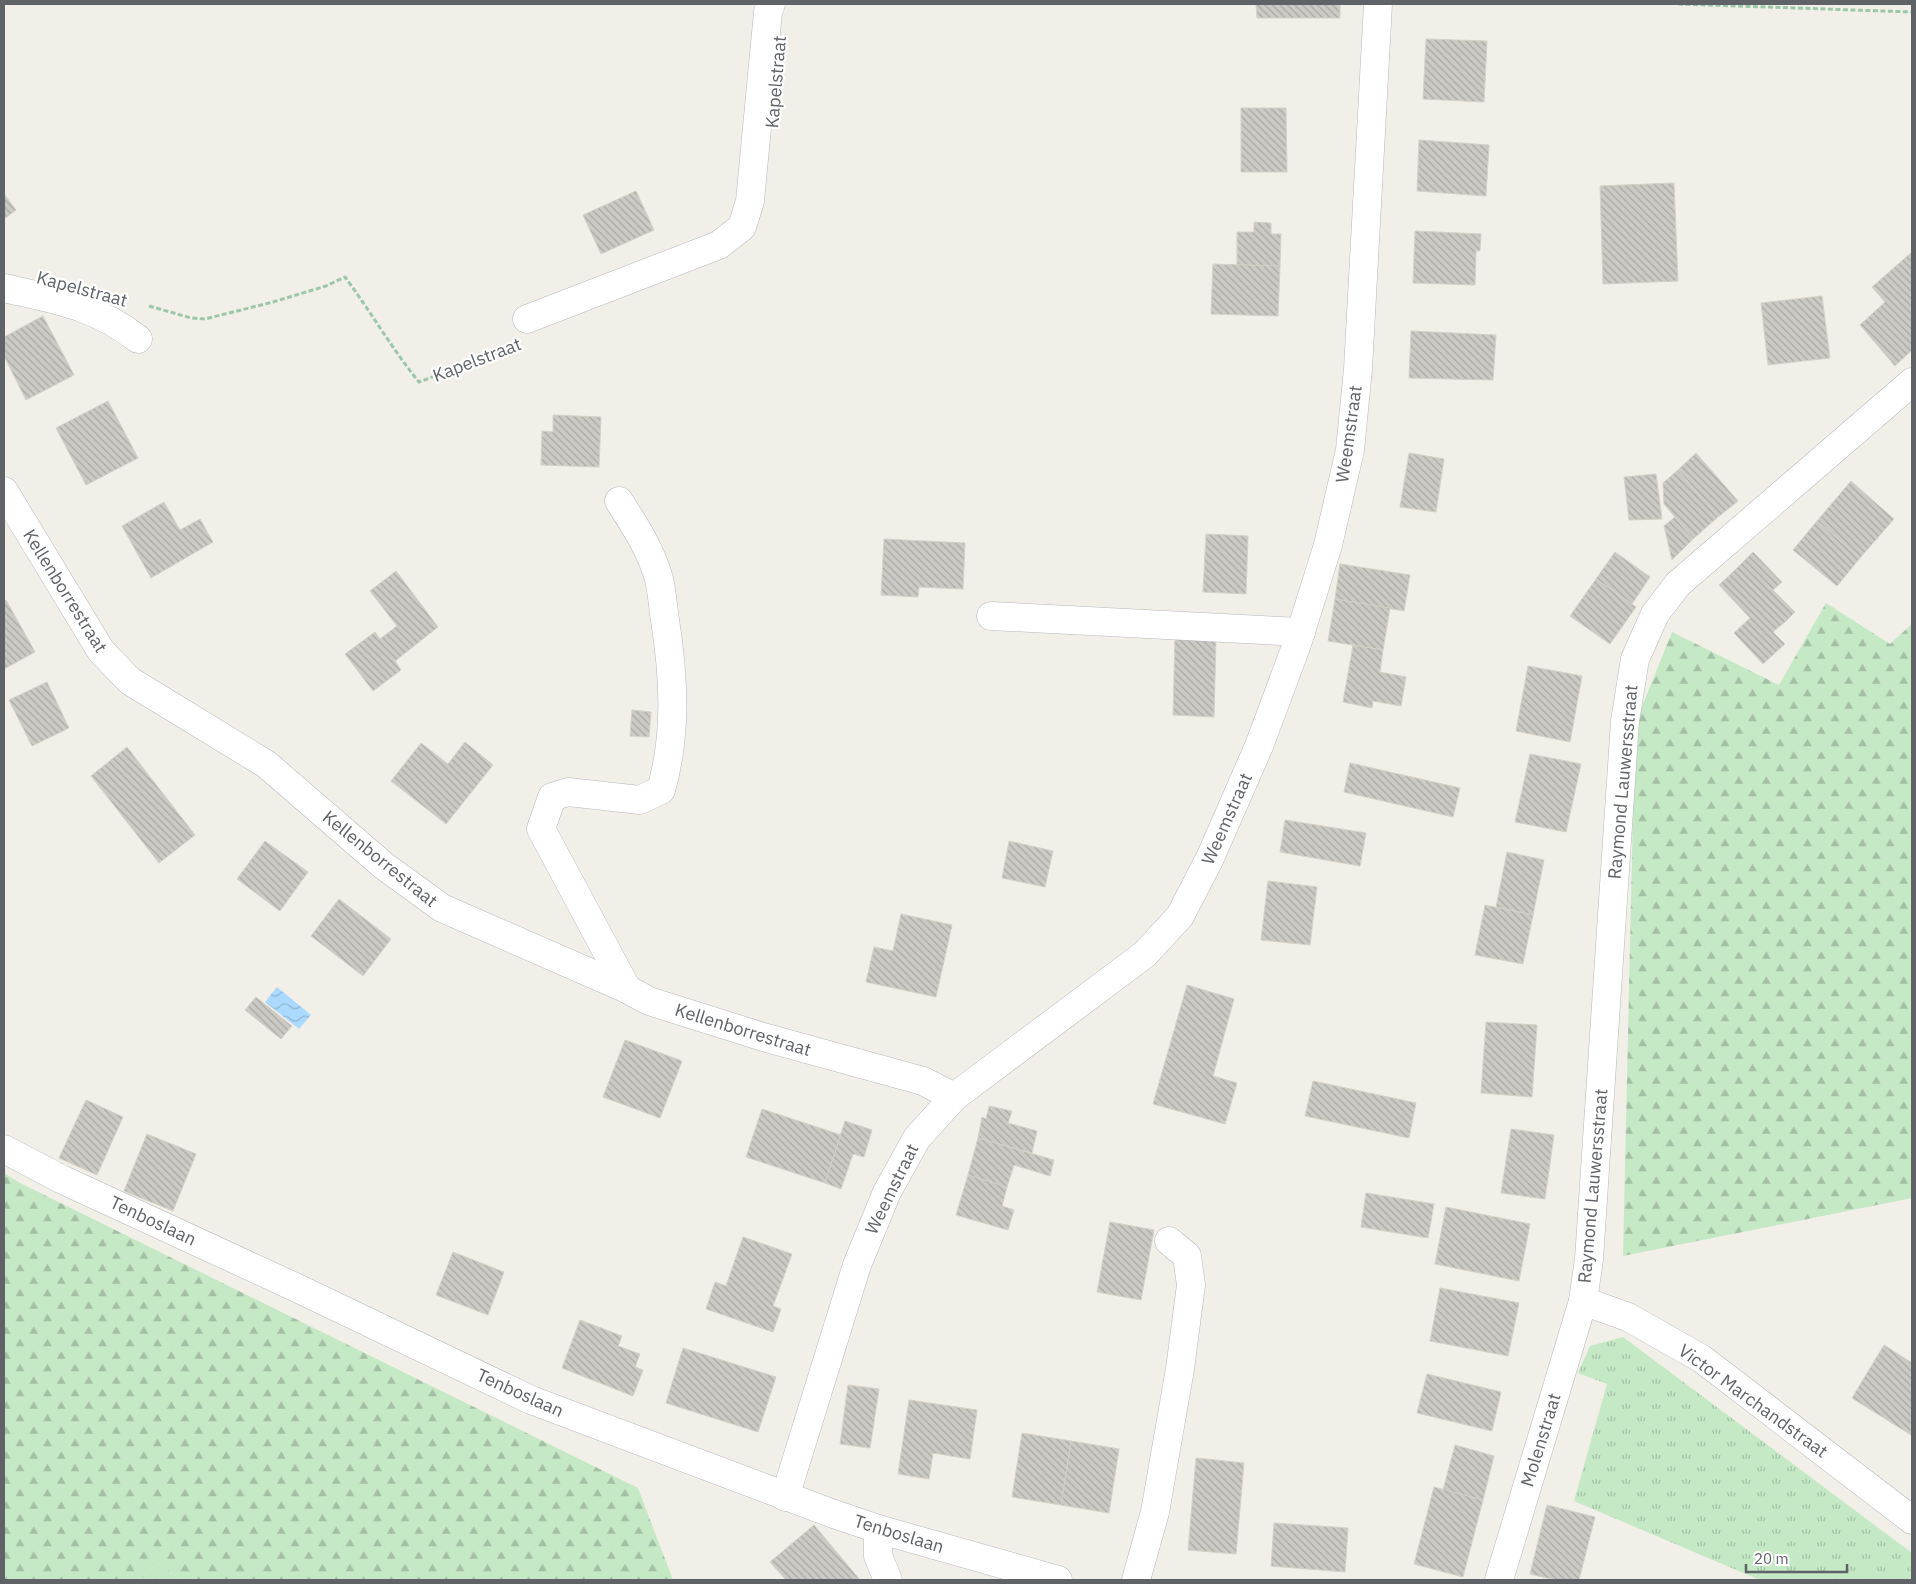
<svg xmlns="http://www.w3.org/2000/svg" width="1916" height="1584" viewBox="0 0 1916 1584" font-family="'IBM Plex Sans',sans-serif">
<defs>
<pattern id="grass-tufts" width="24" height="20" patternUnits="userSpaceOnUse" patternTransform="scale(1.25)"><rect width="24" height="20" fill="#c5e8c5"/><path d="M3 7l-1-3M5 7V3M7 7l1-3M15 17l-1-3M17 17v-4M19 17l1-3" fill="none" stroke="#a3c0a4"/></pattern>
<pattern id="forest-firs" width="22" height="20" patternUnits="userSpaceOnUse" patternTransform="scale(1.25)"><rect width="22" height="20" fill="#c5e8c5"/><path d="M5 1l3.5 6h-7zM16 11l3.5 6h-7z" fill="#a3c0a4"/></pattern>
<pattern id="water-waves" width="16" height="10" patternUnits="userSpaceOnUse" patternTransform="scale(1.25)"><rect width="16" height="10" fill="#aadaff"/><path d="M0 5q4-4 8 0t8 0" fill="none" stroke="#8eb4d2"/></pattern>
<pattern id="building-back-hatch" width="6" height="6" patternUnits="userSpaceOnUse" patternTransform="scale(1.25)"><rect width="6" height="6" fill="#cccac5"/><path d="M-1 5l2 2M0 0l6 6M5-1l2 2" fill="none" stroke="#a9a8a4"/></pattern>
</defs>
<rect width="100%" height="100%" fill="#f1efe8"/>
<!-- grass -->
<g fill="url(#grass-tufts)">
<polygon points="1623,1337 1912,1553 1912,1580 1760,1580 1574,1501 1607,1384 1578,1373 1590,1346"/>
<polygon points="158,1563 182,1580 141,1580"/>
</g>
<!-- forest -->
<g fill="url(#forest-firs)">
<polygon points="1826,603 1890,644 1912,624 1912,1198 1623,1256 1635,724 1672,632 1779,685"/>
<polygon points="4,1173 20,1183 638,1488 673,1580 182,1580 158,1563 141,1580 4,1580"/>
</g>
<!-- water -->
<polygon fill="url(#water-waves)" points="277,987 311,1015 299,1029 265,1002"/>
<!-- building -->
<g fill="url(#building-back-hatch)" stroke="#d6d1c6">
<polygon points="1256,4 1340,4 1340,18 1257,18"/>
<polygon points="1426,39 1487,41 1484,102 1423,99"/>
<polygon points="1241,108 1286,108 1287,172 1241,172"/>
<polygon points="1419,140 1489,145 1486,196 1417,191"/>
<polygon points="1674,183 1678,281 1603,284 1600,186"/>
<polygon points="636,191 654,230 601,254 583,215"/>
<polygon points="4,194 16,210 4,219"/>
<polygon points="1254,222 1271,223 1271,234 1281,234 1280,266 1237,265 1237,232 1254,232"/>
<polygon points="1415,231 1481,234 1480,251 1476,251 1475,285 1413,283"/>
<polygon points="1912,252 1912,350 1895,366 1860,325 1885,302 1872,287"/>
<polygon points="1213,264 1280,266 1278,316 1211,314"/>
<polygon points="1822,296 1830,358 1768,365 1761,303"/>
<polygon points="43,316 74,375 26,400 4,356 4,337"/>
<polygon points="1411,331 1496,335 1493,380 1409,378"/>
<polygon points="108,401 138,458 86,485 56,428"/>
<polygon points="553,415 601,417 599,467 541,465 542,431 553,432"/>
<polygon points="1409,453 1444,459 1436,512 1400,507"/>
<polygon points="1696,453 1738,501 1718,517 1678,470"/>
<polygon points="1678,470 1718,517 1693,539 1664,504 1663,483"/>
<polygon points="1656,474 1662,519 1629,520 1624,477"/>
<polygon points="1851,481 1894,519 1860,558 1817,521"/>
<polygon points="164,502 180,530 200,519 213,542 151,578 122,526"/>
<polygon points="1675,517 1693,539 1672,560 1664,526"/>
<polygon points="1817,521 1860,558 1837,586 1793,550"/>
<polygon points="1206,534 1248,536 1246,594 1203,592"/>
<polygon points="884,539 965,543 963,589 919,587 918,597 881,595"/>
<polygon points="1615,552 1650,577 1632,604 1596,579"/>
<polygon points="1753,552 1782,582 1773,590 1795,612 1786,621 1736,569"/>
<polygon points="1340,564 1410,575 1404,611 1335,599"/>
<polygon points="1736,569 1786,621 1773,632 1785,644 1763,664 1734,633 1750,618 1719,585"/>
<polygon points="396,571 438,627 395,661 401,670 373,691 345,654 375,632 380,639 397,626 370,591"/>
<polygon points="1596,579 1636,607 1610,644 1570,616"/>
<polygon points="1335,599 1390,608 1383,650 1328,641"/>
<polygon points="6,600 35,652 4,669 4,601"/>
<polygon points="1175,637 1216,638 1214,717 1173,715"/>
<polygon points="1353,645 1383,650 1380,672 1406,677 1401,706 1373,701 1372,708 1343,702"/>
<polygon points="1528,666 1582,676 1570,742 1516,731"/>
<polygon points="47,682 69,728 32,746 9,700"/>
<polygon points="632,710 651,712 649,737 630,736"/>
<polygon points="465,742 493,765 446,824 391,781 421,743 448,764"/>
<polygon points="127,747 195,835 159,863 91,776"/>
<polygon points="1530,754 1581,764 1566,832 1515,822"/>
<polygon points="1350,763 1460,788 1453,817 1344,792"/>
<polygon points="1285,820 1366,833 1360,866 1280,852"/>
<polygon points="265,841 308,872 280,911 237,879"/>
<polygon points="1009,841 1053,851 1045,887 1002,878"/>
<polygon points="1507,852 1544,860 1533,915 1496,907"/>
<polygon points="1268,881 1317,887 1310,945 1261,940"/>
<polygon points="339,899 391,939 363,976 311,936"/>
<polygon points="1485,905 1533,915 1523,964 1475,955"/>
<polygon points="901,914 952,925 936,997 866,982 874,947 893,951"/>
<polygon points="1187,985 1234,999 1213,1076 1237,1083 1225,1124 1153,1104"/>
<polygon points="256,997 292,1026 281,1039 245,1010"/>
<polygon points="1486,1022 1537,1025 1532,1097 1481,1093"/>
<polygon points="625,1040 682,1061 660,1118 603,1097"/>
<polygon points="1313,1081 1416,1103 1409,1138 1305,1116"/>
<polygon points="86,1100 123,1117 97,1175 59,1158"/>
<polygon points="989,1106 1012,1111 1008,1123 1037,1131 1032,1153 978,1138 982,1117 986,1119"/>
<polygon points="762,1109 841,1135 825,1183 746,1157"/>
<polygon points="845,1121 872,1130 864,1157 853,1154 841,1189 825,1183"/>
<polygon points="1511,1129 1554,1135 1545,1199 1501,1193"/>
<polygon points="147,1134 196,1154 173,1211 124,1191"/>
<polygon points="978,1138 1054,1160 1050,1176 1014,1165 1007,1187 968,1175"/>
<polygon points="968,1175 1007,1187 1002,1206 1014,1210 1008,1230 956,1215"/>
<polygon points="1366,1193 1434,1204 1428,1238 1361,1227"/>
<polygon points="1446,1207 1530,1224 1519,1281 1435,1264"/>
<polygon points="1110,1222 1154,1230 1141,1300 1097,1292"/>
<polygon points="743,1237 792,1254 773,1306 781,1309 773,1332 706,1309 715,1282 726,1286"/>
<polygon points="453,1252 504,1272 488,1315 436,1295"/>
<polygon points="1440,1288 1519,1303 1508,1356 1430,1341"/>
<polygon points="580,1320 622,1336 618,1346 640,1354 635,1367 643,1370 633,1396 562,1368"/>
<polygon points="1884,1345 1912,1363 1911,1435 1852,1398"/>
<polygon points="683,1348 776,1377 758,1432 666,1403"/>
<polygon points="1427,1374 1501,1392 1492,1431 1417,1413"/>
<polygon points="848,1385 879,1389 870,1448 840,1444"/>
<polygon points="909,1400 977,1410 970,1459 933,1453 929,1479 898,1474"/>
<polygon points="1022,1433 1071,1441 1061,1505 1012,1497"/>
<polygon points="1071,1441 1119,1449 1109,1513 1061,1505"/>
<polygon points="1455,1445 1494,1456 1483,1500 1443,1490"/>
<polygon points="1196,1458 1244,1463 1236,1554 1188,1550"/>
<polygon points="1434,1487 1483,1500 1463,1577 1414,1564"/>
<polygon points="1547,1505 1595,1517 1579,1580 1555,1580 1530,1574"/>
<polygon points="1274,1523 1348,1528 1345,1572 1271,1566"/>
<polygon points="814,1525 860,1580 786,1580 770,1562"/>
</g>
<g fill="none" stroke-linecap="round" stroke-linejoin="round">
<defs>
<g id="minor">
<path d="M4,288C56,300 94,305 138,339"/>
<polyline points="527,319 719,245 742,227 750,201 768,12 771,4"/>
<polyline points="4,491 101,651 130,681 266,764 384,866 442,908 627,989 649,1001 763,1037 923,1081 954,1097"/>
<path d="M619,501C635,526 651,550 659,579C662,592 663,607 665,620C674,678 677,734 661,790L640,800L568,792L552,797L541,829L627,989"/>
<polyline points="991,616 1301,632"/>
<polyline points="4,1149 61,1179 297,1288 531,1400 831,1513 878,1529 1058,1580"/>
<polyline points="1583,1301 1628,1317 1702,1359 1912,1520"/>
<polyline points="785,1497 857,1265 887,1192 917,1138 954,1097 1145,954 1180,916 1210,858 1259,746 1297,644 1328,545 1350,450 1358,369 1378,4"/>
<polyline points="878,1529 878,1556 888,1580"/>
<polyline points="1136,1580 1155,1512 1180,1369 1191,1285 1187,1256 1169,1241"/>
<polyline points="1499,1580 1583,1301 1589,1259 1625,721 1635,659 1655,614 1678,584 1912,382"/>
</g>
</defs>
<!-- minor casing -->
<use href="#minor" stroke="#b5b8bc" stroke-width="29"/>
<!-- path -->
<g stroke="#9cc7a9" stroke-width="3" stroke-dasharray="5 2.5" stroke-linecap="butt">
<polyline points="1678,4 1912,12"/>
<path d="M149,306L191,318L205,319L273,302L326,286L345,277C371,312 392,349 419,382L513,347"/>
</g>
<!-- minor -->
<use href="#minor" stroke="#fff" stroke-width="28"/>
</g>
<g text-anchor="middle" stroke-width="4.5" stroke-linejoin="round" paint-order="stroke">
<!-- street labels -->
<g font-size="18" fill="#5f6368" stroke="#fff">
<text transform="translate(776 82) rotate(-85)" y="6">Kapelstraat</text>
<text transform="translate(82 289) rotate(15)" y="6">Kapelstraat</text>
<text transform="translate(477 360) rotate(-21)" y="6">Kapelstraat</text>
<text transform="translate(1349 434) rotate(-82)" y="6">Weemstraat</text>
<text transform="translate(65 591) rotate(58)" y="6">Kellenborrestraat</text>
<text transform="translate(1623 782) rotate(-85)" y="6">Raymond Lauwersstraat</text>
<text transform="translate(1227 819) rotate(-66)" y="6">Weemstraat</text>
<text transform="translate(380 859) rotate(39)" y="6">Kellenborrestraat</text>
<text transform="translate(743 1030) rotate(17)" y="6">Kellenborrestraat</text>
<text transform="translate(1593 1186) rotate(-85)" y="6">Raymond Lauwersstraat</text>
<text transform="translate(892 1189) rotate(-64)" y="6">Weemstraat</text>
<text transform="translate(153 1221) rotate(25)" y="6">Tenboslaan</text>
<text transform="translate(520 1393) rotate(24)" y="6">Tenboslaan</text>
<text transform="translate(1753 1401) rotate(36)" y="6">Victor Marchandstraat</text>
<text transform="translate(1541 1440) rotate(-73)" y="6">Molenstraat</text>
<text transform="translate(899 1534) rotate(17)" y="6">Tenboslaan</text>
</g>
</g>
<!-- border -->
<rect width="1916" height="1584" fill="none" stroke="#5f6368" stroke-width="10"/>
<!-- scale -->
<path d="M1746 1564v8h101v-8" fill="none" stroke="#5f6368" stroke-width="2.5"/>
<text x="1754" y="1564" font-size="15" fill="#5f6368" stroke="#ffffff" stroke-width="4" paint-order="stroke">20 m</text>
</svg>
